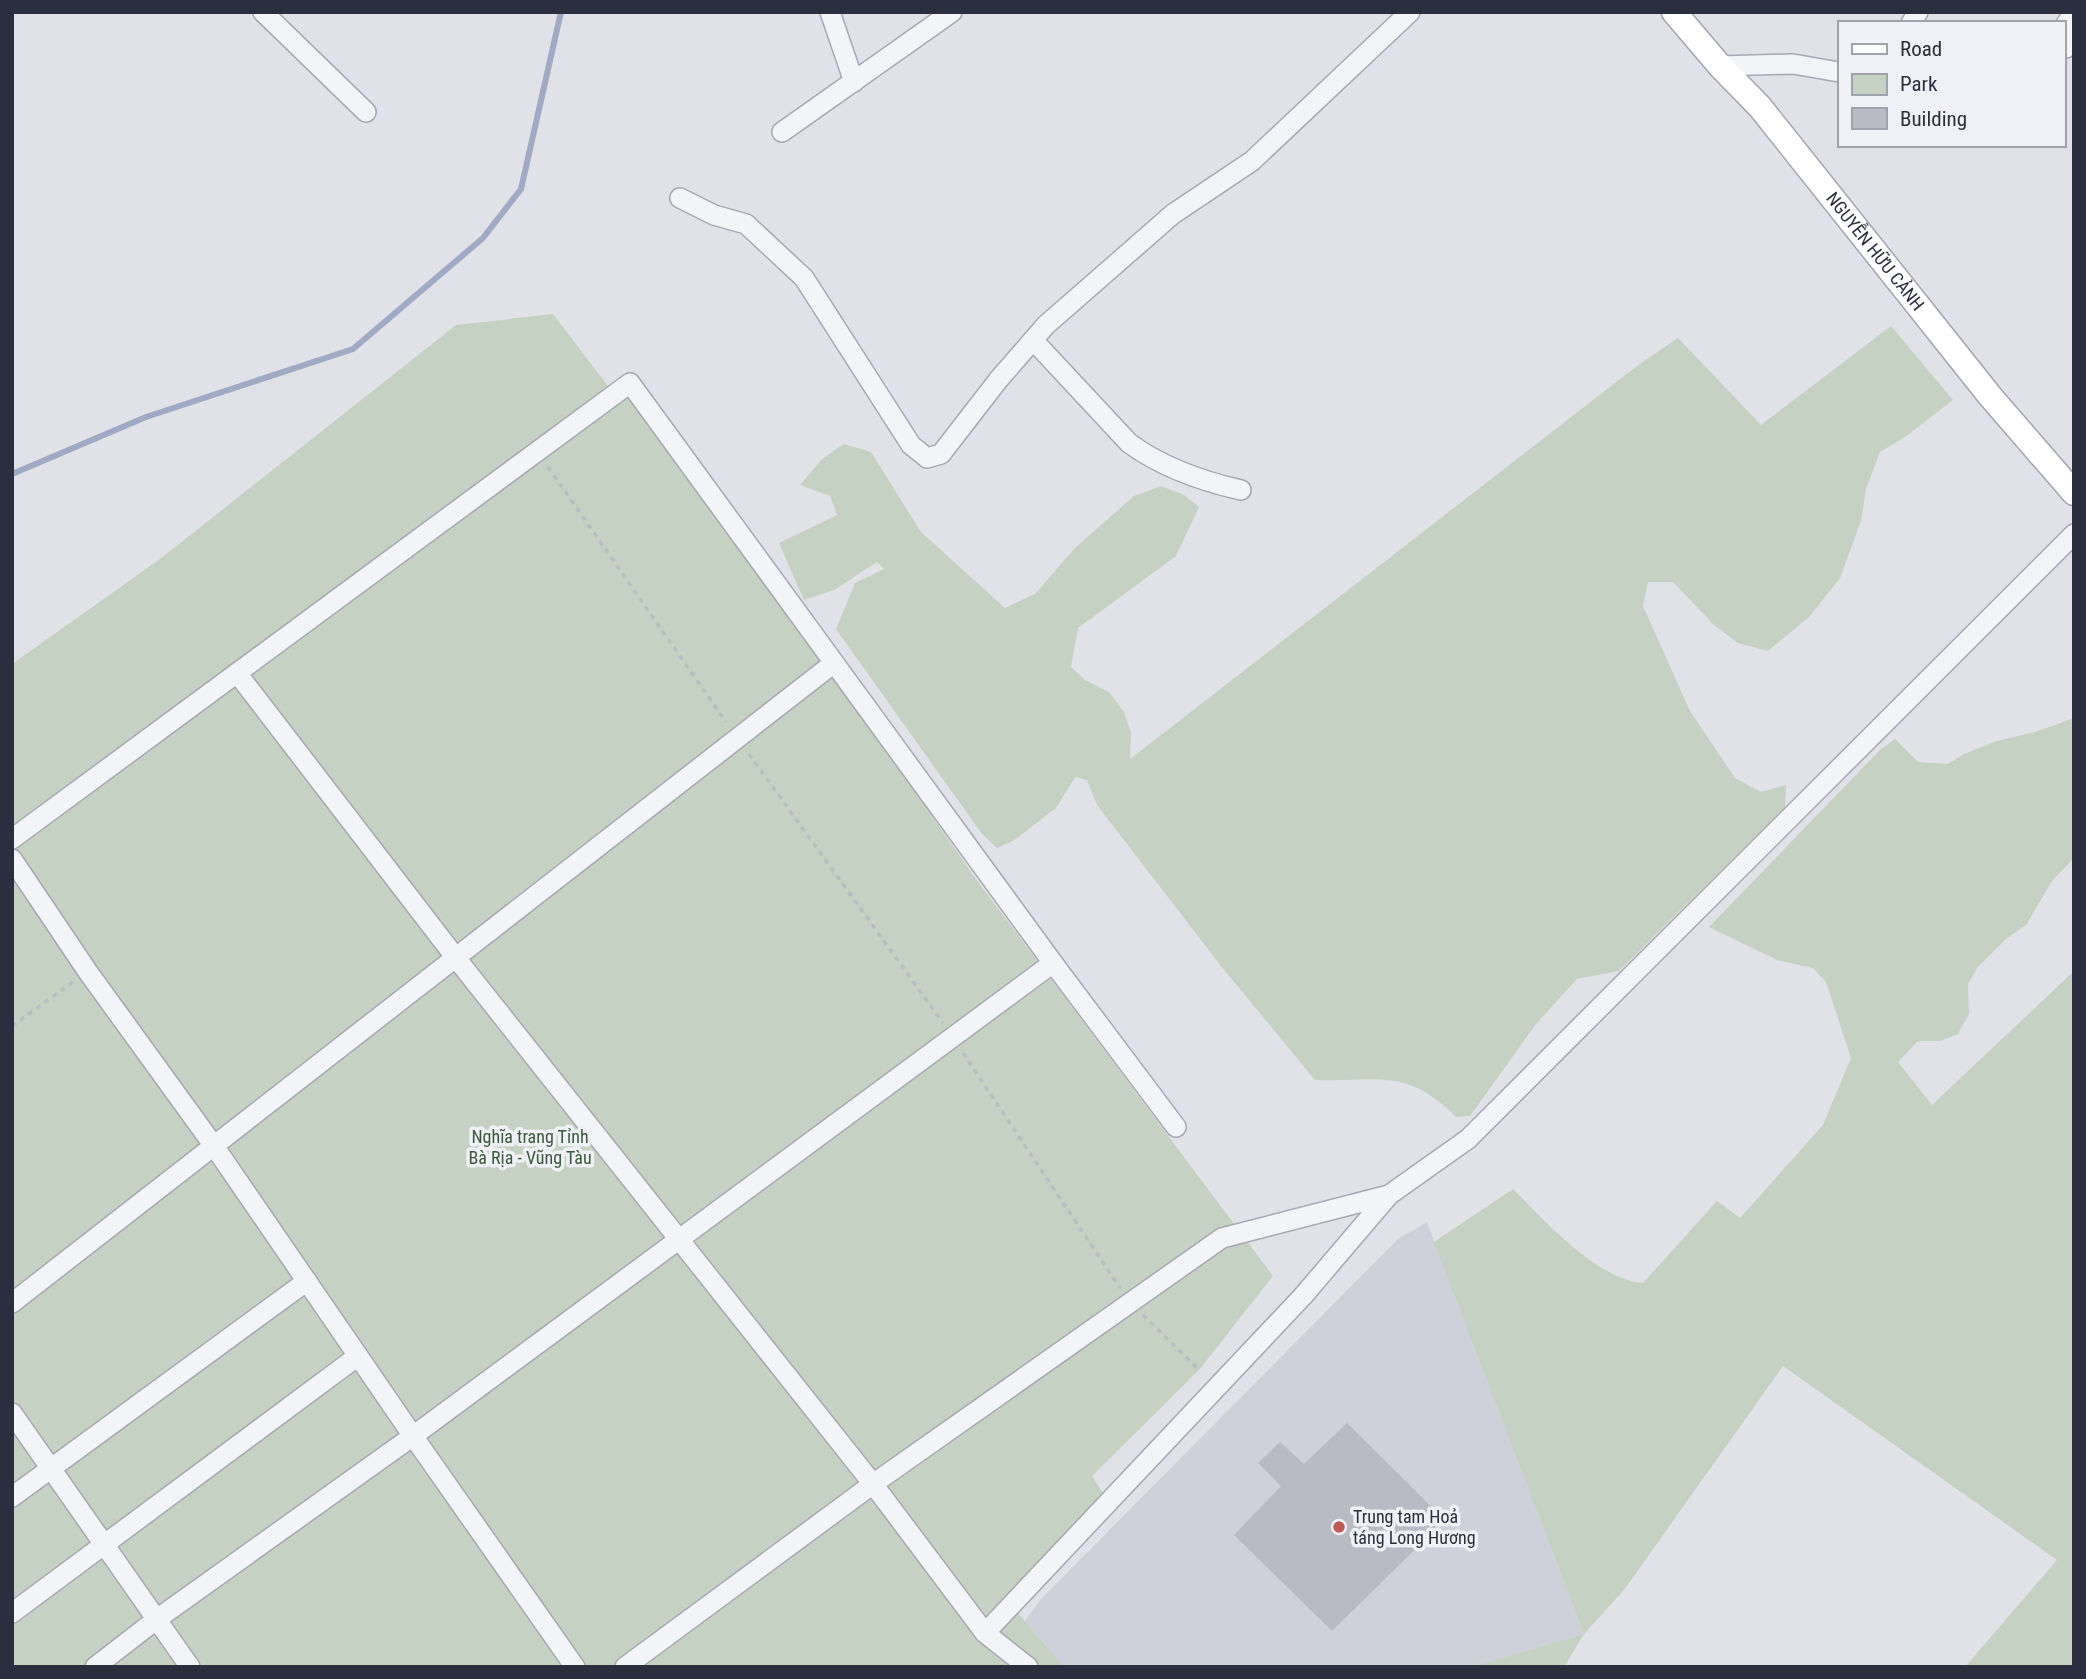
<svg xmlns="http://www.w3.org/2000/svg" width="2086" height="1679" viewBox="0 0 2086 1679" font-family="'Roboto Condensed',sans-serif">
<rect width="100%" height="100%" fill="#e1e2e8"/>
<!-- built -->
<polygon fill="#cfd1da" points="1427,1222 1584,1634 1470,1667 1064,1667 1025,1621 1040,1600 1398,1239"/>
<!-- green -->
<g fill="#c4d1c3">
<polygon points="553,314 614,394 630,383 973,875 1273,1276 1199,1370 1092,1476 1107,1499 1007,1600 1064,1667 12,1667 12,664 160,559 456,325"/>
<path d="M1891,326L1953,400L1905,437L1880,452L1866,489L1861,521L1840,578L1809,617L1768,651L1738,643L1714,625L1673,582H1648L1643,606L1690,711L1735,778L1761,792L1786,785L1785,807L1619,971L1577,979L1536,1024L1470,1116L1456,1117C1406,1067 1378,1082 1315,1080L1221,966L1097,805L1087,780L1075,777L1056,808L1013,841L997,848L982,834L836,629L855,583L884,569L877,562L834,590L804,600L779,543L837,515L830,496L800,485L822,459L844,444L871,452L921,532L1005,608L1035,594L1074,549L1134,496L1161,486L1184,495L1199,507L1176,556L1078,628L1071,667L1085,680L1109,692L1124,712L1131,733L1130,759L1637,366L1678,338L1761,425Z"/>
<path d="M2074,716V858L2052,881L2026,925L2006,939L1977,968L1968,984L1969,1014L1958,1034L1940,1041H1918L1898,1062L1932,1105L2074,971V1667H1965L2057,1560L1783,1366L1624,1590L1584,1634L1564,1667H1470L1584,1634L1434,1242L1513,1189C1545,1221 1598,1280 1643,1283L1717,1201L1740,1218L1823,1125L1851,1058L1826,982L1813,968L1777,960L1709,927L1881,749L1895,739L1918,762L1948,764L1964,754L1997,741L2035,732L2072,719Z"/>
</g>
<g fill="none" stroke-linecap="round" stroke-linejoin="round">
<!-- stream -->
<polyline stroke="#a0aac4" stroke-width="6" points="12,474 146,417 353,349 483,238 521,189 561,12"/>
</g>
<!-- building -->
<polygon fill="#b9bbc4" points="1347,1423 1445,1520 1332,1631 1234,1535 1281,1486 1258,1463 1280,1442 1304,1464"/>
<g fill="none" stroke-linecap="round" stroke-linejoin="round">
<defs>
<g id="minor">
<polyline points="263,12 366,112"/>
<polyline points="830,12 854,82"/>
<polyline points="1911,23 1918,12"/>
<polyline points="2066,48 2066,24 2074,12"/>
<polyline points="1720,66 1793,64 1839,72"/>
<polyline points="782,132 952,12"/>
<polyline points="680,198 714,215 746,224 804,278 911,445 927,458 941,454 999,379 1046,325 1173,214 1252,161 1410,12"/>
<path d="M1033,340L1129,443C1163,468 1201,481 1241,490"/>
<polyline points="237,673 456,958 873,1484 985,1633 1028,1667"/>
<polyline points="12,839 630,383 1053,963 1176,1127"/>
<polyline points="12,859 88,972 214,1146 413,1436 575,1667"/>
<polyline points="12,1303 834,663"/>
<polyline points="12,1413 190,1667"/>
<polyline points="12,1497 307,1281"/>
<polyline points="12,1613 358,1356"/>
<polyline points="985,1633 1303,1296 1389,1195 1468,1139 2074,534"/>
<polyline points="95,1667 157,1619 413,1436 1053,963"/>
<polyline points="625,1667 873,1484 1222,1238 1389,1195"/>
</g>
<g id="major">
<path id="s1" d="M1674,12L1720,66L1760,107L1990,396L2074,493"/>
</g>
</defs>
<!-- minor casing -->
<use href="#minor" stroke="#a7a8b2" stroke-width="22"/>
<!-- major casing -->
<use href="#major" stroke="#a1a5b2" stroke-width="27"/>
<!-- path -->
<g stroke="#bbbdc3" stroke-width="3.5" stroke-dasharray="5 5" stroke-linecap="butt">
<polyline points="548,467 726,722"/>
<polyline points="749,754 943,1023"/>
<polyline points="12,1026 73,982"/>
<polyline points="963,1053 1120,1288"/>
<polyline points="1143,1315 1199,1370"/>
</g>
<!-- minor -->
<use href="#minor" stroke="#f3f4f7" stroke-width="19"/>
<!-- major -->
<use href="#major" stroke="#fff" stroke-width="24"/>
</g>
<!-- markers -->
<circle fill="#bf5a54" stroke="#f0f1f6" stroke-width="2.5" cx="1339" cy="1527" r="7"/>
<g text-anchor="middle" stroke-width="7" stroke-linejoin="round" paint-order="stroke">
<!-- street labels -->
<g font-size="18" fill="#2b2e3e" stroke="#f0f1f6">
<text dy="6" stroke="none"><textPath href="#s1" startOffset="313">NGUYỄN HỮU CẢNH</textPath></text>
</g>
<!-- park labels -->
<g font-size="18" fill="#3a583a" stroke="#f0f1f6">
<text x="530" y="1143">Nghĩa trang Tỉnh<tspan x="530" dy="21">Bà Rịa - Vũng Tàu</tspan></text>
</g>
<!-- poi labels -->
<g font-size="18" fill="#2b2e3e" stroke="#f0f1f6" text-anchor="start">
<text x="1353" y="1523">Trung tam Hoả<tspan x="1353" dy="21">táng Long Hương</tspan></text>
</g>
</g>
<!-- border -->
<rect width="2086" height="1679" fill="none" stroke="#2b2e3e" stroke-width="28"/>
<!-- legend -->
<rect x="1838" y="21" width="228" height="126" fill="#f0f1f6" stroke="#a1a3ac" stroke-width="2"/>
<rect x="1852" y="44" width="35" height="10" fill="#ffffff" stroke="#a1a3ac" stroke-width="2"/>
<text x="1900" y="56" font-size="21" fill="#2b2e3e">Road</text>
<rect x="1852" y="74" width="35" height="21" fill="#c4d1c3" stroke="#a1a3ac" stroke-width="2"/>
<text x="1900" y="91" font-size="21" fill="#2b2e3e">Park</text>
<rect x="1852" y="108" width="35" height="21" fill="#b9bbc4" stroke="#a1a3ac" stroke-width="2"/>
<text x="1900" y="126" font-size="21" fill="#2b2e3e">Building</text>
</svg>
